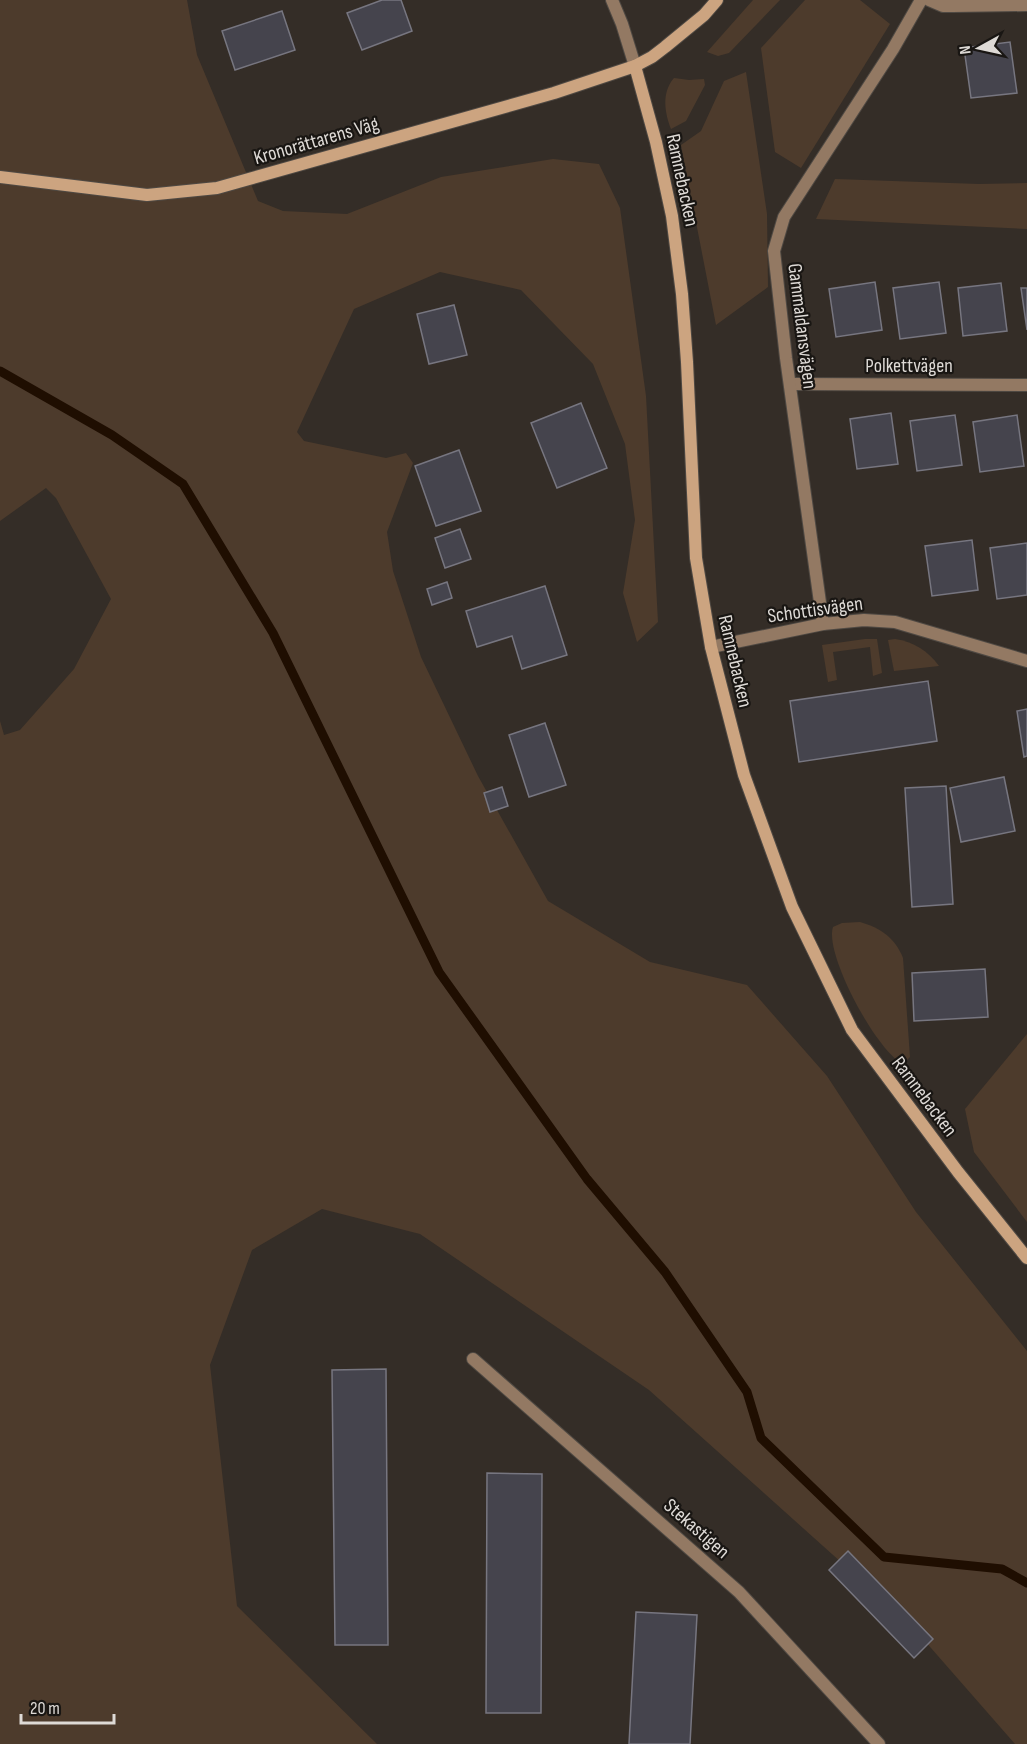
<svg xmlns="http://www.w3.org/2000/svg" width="1027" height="1744" viewBox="0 0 1027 1744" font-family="'Sofia Sans Condensed',sans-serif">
<rect width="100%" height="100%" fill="#342d27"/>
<!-- green -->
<g fill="#4d3b2c">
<polygon points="0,0 187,0 197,55 258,201 283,211 347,214 441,177 553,159 599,164 620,208 646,396 658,622 637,642 623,593 635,520 625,444 593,364 521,290 440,272 354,309 297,432 304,441 386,458 406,453 413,463 387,532 393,571 421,657 478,776 548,901 650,962 747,985 827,1076 916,1212 1027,1351 1027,1744 1015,1744 910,1624 649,1390 420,1234 322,1209 252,1250 210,1365 237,1606 377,1744 0,1744 0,721 4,735 20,730 74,669 111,599 56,498 46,488 0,521"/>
<polygon points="753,0 780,0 729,53 718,56 707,52"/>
<polygon points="805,0 860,0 890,24 801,168 775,152 761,48"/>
<polygon points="746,72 767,214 768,287 716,325 681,145 701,131 724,81"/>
<path d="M674,78L689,80L704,79L705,85L686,121L671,129C665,113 661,93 674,78Z"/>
<polygon points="835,179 979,184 1027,183 1027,229 816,219"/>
<polygon points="865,639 877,639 882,673 873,676 870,647 833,652 837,680 828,682 822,645"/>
<path d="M895,639C914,642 927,650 939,666L894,671L888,640Z"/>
<path d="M860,922C881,928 895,938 903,958L910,1057L903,1064C877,1052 824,954 833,927L842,923Z"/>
<polygon points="1027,1034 1027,1222 974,1152 965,1109"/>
</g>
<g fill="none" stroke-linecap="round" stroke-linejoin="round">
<!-- stream -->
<polyline stroke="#1f0e01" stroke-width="9" points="0,371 112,435 183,484 273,633 439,972 587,1179 665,1272 747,1392 761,1438 884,1557 1002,1569 1027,1583"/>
</g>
<!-- building -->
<g fill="#45444d" stroke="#777680" stroke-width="1.5">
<polygon points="382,0 401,0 412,31 362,50 347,13"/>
<polygon points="282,11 295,50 235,70 222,31"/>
<polygon points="1010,42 1017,93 971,98 964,48"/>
<polygon points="875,282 882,330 836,337 829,289"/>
<polygon points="939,282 946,333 900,339 893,288"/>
<polygon points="1001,283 1007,331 963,336 958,288"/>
<polygon points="1021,288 1027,288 1027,330"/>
<polygon points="454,305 467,355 429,364 417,314"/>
<polygon points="581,403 607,468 557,488 531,423"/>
<polygon points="891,413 898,464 857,469 850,419"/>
<polygon points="955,415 962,465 917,471 910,421"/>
<polygon points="1017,415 1024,466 980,472 973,422"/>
<polygon points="459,450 481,511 436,526 415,466"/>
<polygon points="460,529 471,559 445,568 435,538"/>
<polygon points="972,540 978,590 932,596 925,546"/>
<polygon points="1027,543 1027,595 997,599 990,548"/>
<polygon points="447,582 452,598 432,605 427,589"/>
<polygon points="545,586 567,655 522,669 512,636 477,647 466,611"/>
<polygon points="928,681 937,741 799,762 790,701"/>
<polygon points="1027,709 1027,756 1024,757 1017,711"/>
<polygon points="545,723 566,785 529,797 509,735"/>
<polygon points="1004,777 1015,831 961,842 950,788"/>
<polygon points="946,786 953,904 912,907 905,788"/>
<polygon points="502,787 508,806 490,812 484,793"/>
<polygon points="985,969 988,1017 914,1021 912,973"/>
<polygon points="386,1369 388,1645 335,1645 332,1370"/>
<polygon points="487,1473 542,1474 541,1713 486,1713"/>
<polygon points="848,1551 933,1639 914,1658 829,1570"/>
<polygon points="636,1612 697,1615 690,1744 629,1744"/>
</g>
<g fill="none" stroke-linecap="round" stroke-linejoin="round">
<defs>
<g id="street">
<polyline points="612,0 622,24 635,66"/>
<polyline points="929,0 943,6 953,6 1027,5"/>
<polyline points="791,384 1027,385"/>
<polyline points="823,624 786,358 774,251 784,217 893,49 921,0"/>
<polyline points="711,647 823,624 864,620 895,622 1027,661"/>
<polyline points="473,1359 739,1592 879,1744"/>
</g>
<g id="secondary">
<polyline points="635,66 656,142 672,216 682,294 687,362 696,558 711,647 744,775 792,907 852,1030 958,1172 1027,1258"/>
<polyline points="0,177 147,195 217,188 554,93 635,66 652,57 665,47 704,15 717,0"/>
</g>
</defs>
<!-- street casing -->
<use href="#street" stroke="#4f4943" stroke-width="14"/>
<!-- secondary casing -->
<use href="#secondary" stroke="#4f4943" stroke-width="14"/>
<!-- street -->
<use href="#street" stroke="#937963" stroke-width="12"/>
<!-- secondary -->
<use href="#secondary" stroke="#cca480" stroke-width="12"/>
</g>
<g text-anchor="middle" stroke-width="4.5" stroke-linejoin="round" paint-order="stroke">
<!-- street labels -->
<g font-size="20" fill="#dedad6" stroke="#191613">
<text transform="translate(316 140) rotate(-16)" y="7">Kronorättarens Väg</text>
<text transform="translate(683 180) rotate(78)" y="7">Ramnebacken</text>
<text transform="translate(803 326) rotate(83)" y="7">Gammaldansvägen</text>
<text x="909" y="372">Polkettvägen</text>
<text transform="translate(815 609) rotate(-8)" y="7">Schottisvägen</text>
<text transform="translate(736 661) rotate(77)" y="7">Ramnebacken</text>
<text transform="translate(925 1096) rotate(53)" y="7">Ramnebacken</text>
<text transform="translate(697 1528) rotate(41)" y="7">Stekastigen</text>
</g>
</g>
<!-- north arrow -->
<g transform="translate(979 48) rotate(262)" stroke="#191613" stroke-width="4.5" paint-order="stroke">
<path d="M0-4.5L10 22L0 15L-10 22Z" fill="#dedad6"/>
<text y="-9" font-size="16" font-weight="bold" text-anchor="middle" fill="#dedad6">N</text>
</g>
<!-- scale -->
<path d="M21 1714v9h93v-9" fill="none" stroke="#dedad6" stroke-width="3"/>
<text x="30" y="1714" font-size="18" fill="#dedad6" stroke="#191613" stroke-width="4.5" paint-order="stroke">20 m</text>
</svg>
